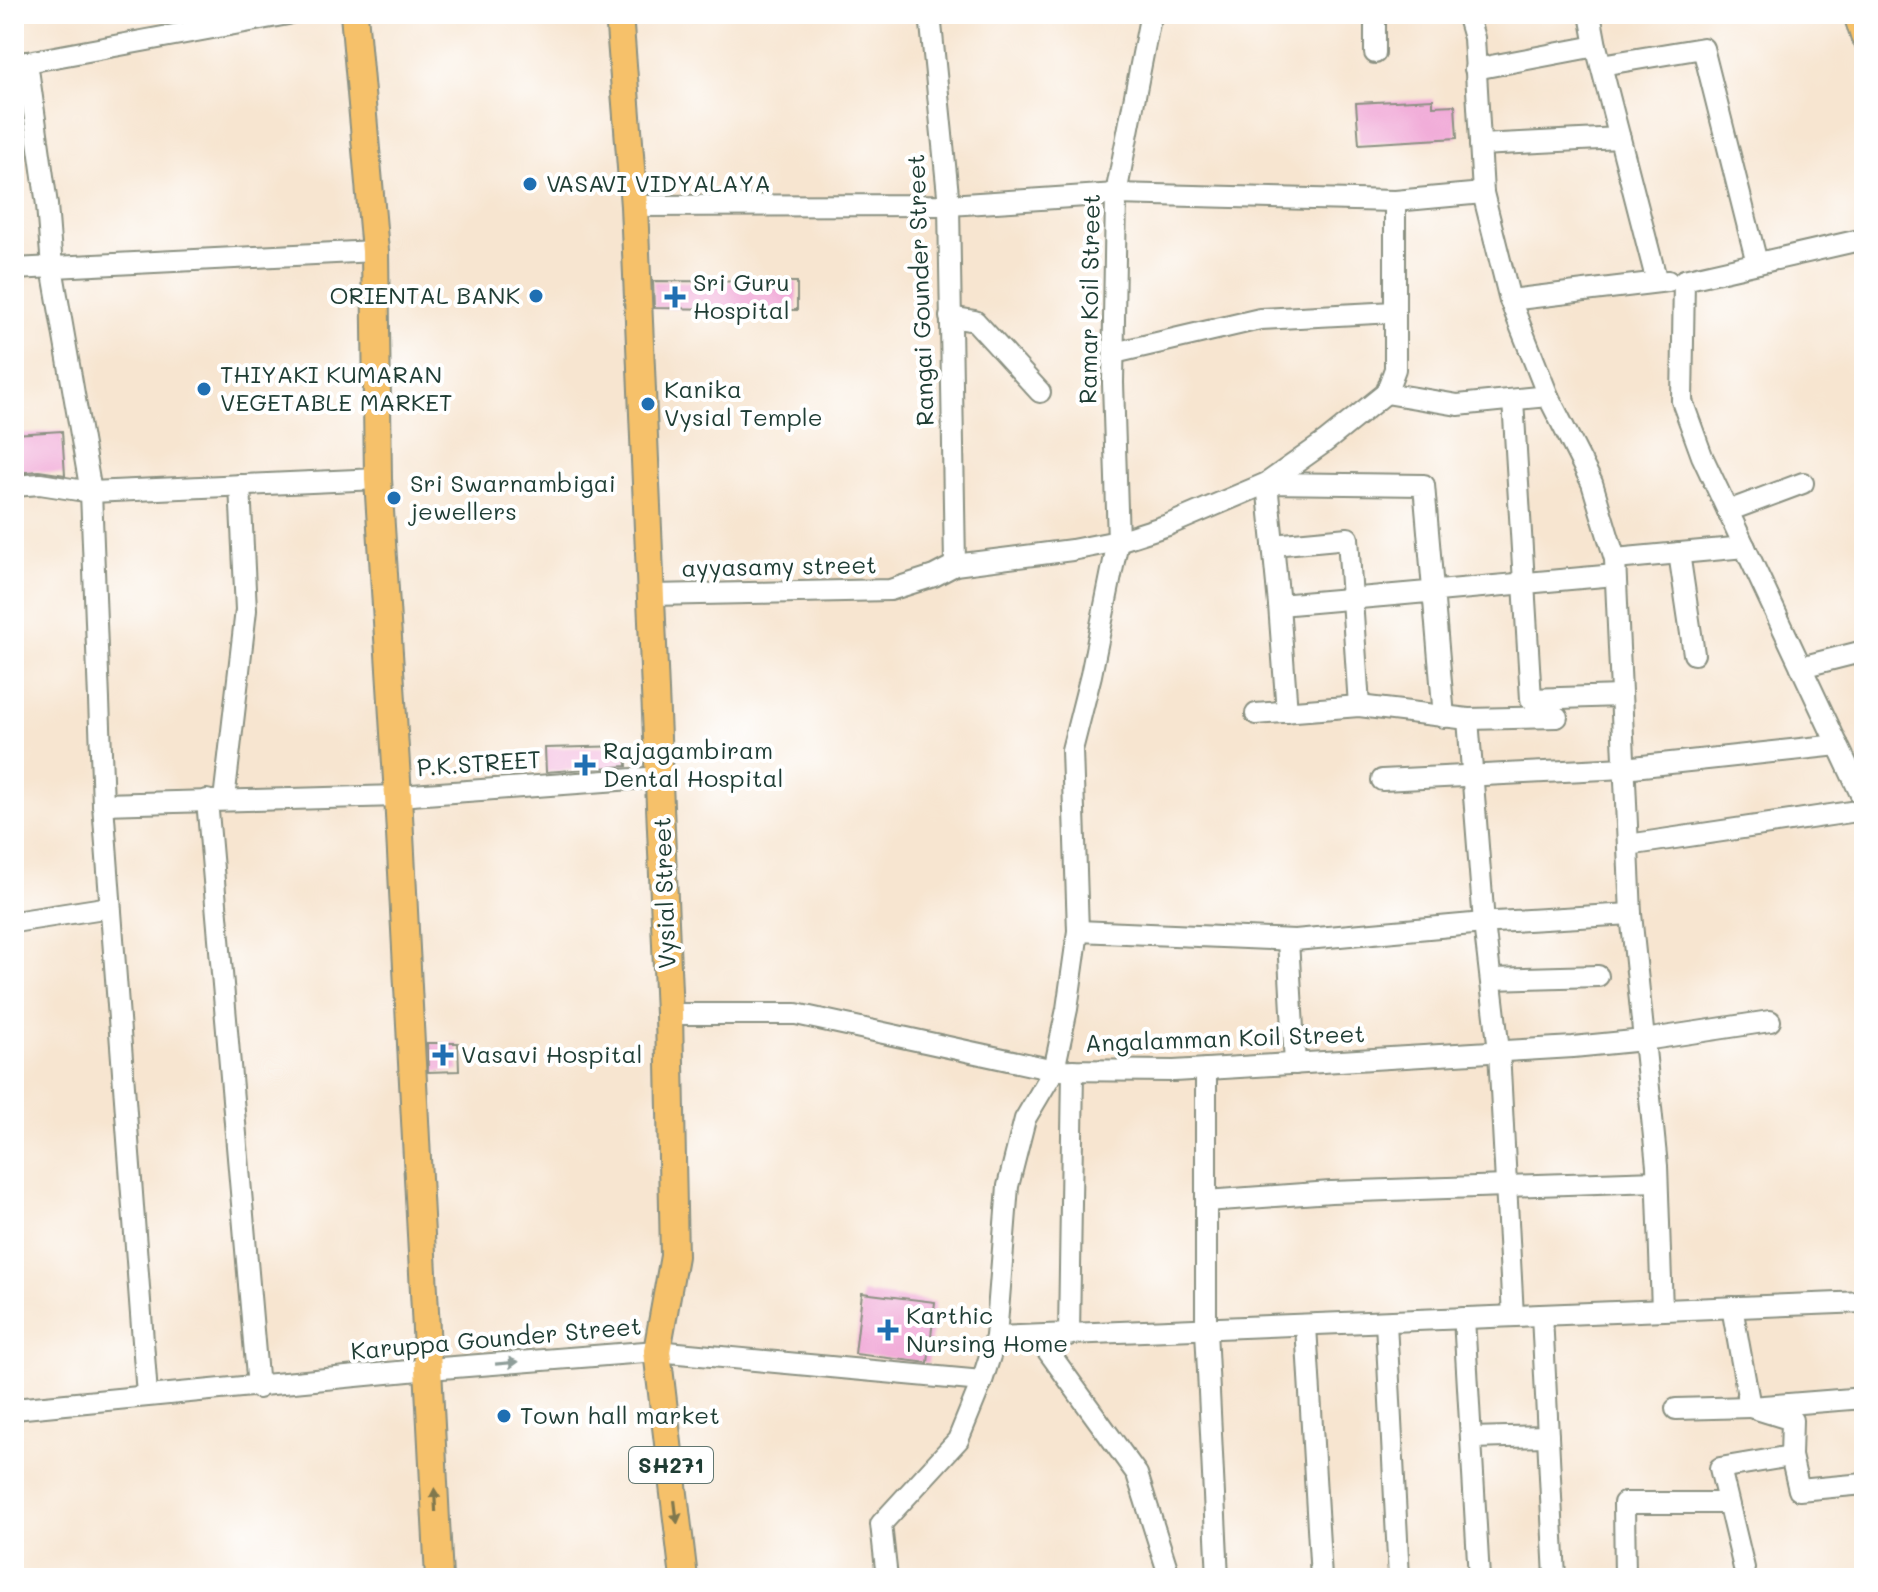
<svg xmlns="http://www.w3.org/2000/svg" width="1878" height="1592" viewBox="0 0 1878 1592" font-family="Mali,sans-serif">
<rect width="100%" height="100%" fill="#fff"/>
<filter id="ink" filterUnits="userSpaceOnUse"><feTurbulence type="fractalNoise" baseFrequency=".0125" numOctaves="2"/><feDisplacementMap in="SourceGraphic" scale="16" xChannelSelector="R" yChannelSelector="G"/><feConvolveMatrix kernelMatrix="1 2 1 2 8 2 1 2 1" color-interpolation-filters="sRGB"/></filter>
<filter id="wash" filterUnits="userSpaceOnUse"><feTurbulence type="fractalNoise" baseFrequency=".006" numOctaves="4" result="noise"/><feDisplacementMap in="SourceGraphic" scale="32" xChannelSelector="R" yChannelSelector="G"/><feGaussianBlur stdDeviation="1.8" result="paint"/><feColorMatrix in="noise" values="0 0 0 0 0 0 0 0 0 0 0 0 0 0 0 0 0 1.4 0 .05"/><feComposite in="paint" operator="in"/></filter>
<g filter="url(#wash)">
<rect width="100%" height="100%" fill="#f7e5d0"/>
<g id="blocks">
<!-- building -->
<g fill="#f0a6d5">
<polygon points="1433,99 1433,106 1455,105 1457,138 1359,144 1356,103"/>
<polygon points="653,281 797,282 797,310 654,308"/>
<polygon points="62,431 65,475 39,471 14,473 14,434"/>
<polygon points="626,746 627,766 546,772 545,748"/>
<polygon points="427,1043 458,1043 459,1071 428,1072"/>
<polygon points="862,1293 935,1302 928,1363 855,1354"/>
</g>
</g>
</g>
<g filter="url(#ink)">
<use href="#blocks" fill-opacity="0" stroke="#8b9182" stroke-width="2"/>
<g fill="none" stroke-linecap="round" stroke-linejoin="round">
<defs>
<g id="minor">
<polyline points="930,14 949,205 955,565"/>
<polyline points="1375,14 1375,53"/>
<polyline points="1590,14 1596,46"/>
<polyline points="27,62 47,205 52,267 91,492 103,804 147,1395"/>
<polyline points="17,64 288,14"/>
<polyline points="1601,65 1703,48 1757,263"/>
<polyline points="1475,69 1596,46 1657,282"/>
<polyline points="1480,145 1620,138"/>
<polyline points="1483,193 1510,300 1548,396 1592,483 1615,559 1631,914 1657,1166 1662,1310"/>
<polyline points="634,206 949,205 1116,194 1395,201 1483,193 1474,38 1467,14"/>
<polyline points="1864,239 1684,280 1682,401 1702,456 1864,801"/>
<polyline points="14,269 375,251"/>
<polyline points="1510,300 1668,281"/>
<polyline points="950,317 975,321 1040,392"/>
<polyline points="1114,353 1260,319 1395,312"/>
<polyline points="1386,393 1458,405 1548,396"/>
<polyline points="1513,400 1531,699 1620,696"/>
<polyline points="14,486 40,484 91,492 378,479"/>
<polyline points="1728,511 1803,483"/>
<polyline points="1273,545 1348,538 1359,706"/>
<polyline points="1679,553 1694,654"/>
<polyline points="1615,559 1745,547"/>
<polyline points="652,595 890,590 934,576 955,565 1072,550 1118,541 1168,525 1267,483 1325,442 1386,393 1395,369 1395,201"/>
<polyline points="1279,605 1287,712"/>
<polyline points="1801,667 1864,651"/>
<polyline points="1256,714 1359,706 1468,719 1557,717"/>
<path d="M1444,717L1424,485L1267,483L1279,605C1391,595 1503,586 1615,575"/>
<polyline points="1468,719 1484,923 1499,1051 1513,1316"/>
<polyline points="1382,780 1624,768 1838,745"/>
<polyline points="207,800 258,1388"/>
<polyline points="224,800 246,610 240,485"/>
<polyline points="103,804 398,796 660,777"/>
<polyline points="1628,845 1864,810"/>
<polyline points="14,922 110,907"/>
<polyline points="1078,931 1295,940 1495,922 1631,914"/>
<polyline points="1288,940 1295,1064"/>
<polyline points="1491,979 1598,976"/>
<polyline points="669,1014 796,1014 1054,1070 1174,1071 1573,1047 1644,1040 1770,1021"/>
<polyline points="1206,1069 1206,1330 1218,1578"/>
<polyline points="1206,1201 1331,1192 1657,1181"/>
<polyline points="1732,1307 1750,1407 1792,1420 1791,1456 1720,1468 1744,1568"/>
<polyline points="1542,1315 1555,1578"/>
<polyline points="1464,1318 1479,1578"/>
<polyline points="1386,1322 1399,1578"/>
<polyline points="1306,1326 1321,1578"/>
<polyline points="1069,1335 1073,1070"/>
<polyline points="1037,1336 1137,1474 1170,1578"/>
<polyline points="996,1337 1864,1302"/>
<polyline points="14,1409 429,1369 657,1351 982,1381"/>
<polyline points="1676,1409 1750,1407 1864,1398"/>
<polyline points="1471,1438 1548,1436"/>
<polyline points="1791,1456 1799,1490 1864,1484"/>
<polyline points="887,1578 881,1524 958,1440 982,1381 996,1337 1008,1186 1025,1119 1054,1070 1067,1009 1078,931 1072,750 1091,675 1118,541 1113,383 1116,194 1149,23 1153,14"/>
<polyline points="1625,1578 1624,1503 1728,1503"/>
</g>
<g id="major">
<polyline points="354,14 375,251 378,479 398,796 439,1578"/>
<polyline points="619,14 634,206 669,1014 674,1256 657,1351 684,1578"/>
<polyline points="1857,14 1864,36"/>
</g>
</defs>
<!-- minor casing -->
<use href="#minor" stroke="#8b9182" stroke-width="24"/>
<!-- major casing -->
<use href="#major" stroke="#8b9182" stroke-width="30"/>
<!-- minor -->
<use href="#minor" stroke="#fff" stroke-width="20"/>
<!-- major -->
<use href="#major" stroke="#f6c16b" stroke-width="26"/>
</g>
<!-- one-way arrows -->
<defs><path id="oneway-solid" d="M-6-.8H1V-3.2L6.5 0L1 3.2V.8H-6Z" transform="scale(2)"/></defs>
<use fill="#8f9e9a" href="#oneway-solid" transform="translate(507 1363) rotate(-5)"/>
<g fill="#80784d">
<use href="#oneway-solid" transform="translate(435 1500) rotate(-93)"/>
<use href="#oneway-solid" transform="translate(676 1512) rotate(83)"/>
</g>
</g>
<!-- markers -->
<g fill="#1f6fb2" stroke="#fff" stroke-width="3">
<circle cx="530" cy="184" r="8"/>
<circle cx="536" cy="296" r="8"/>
<path d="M671 285h8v8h8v8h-8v8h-8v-8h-8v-8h8z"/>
<circle cx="204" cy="389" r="8"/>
<circle cx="648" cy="404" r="8"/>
<circle cx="394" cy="498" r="8"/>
<path d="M581 753h8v8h8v8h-8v8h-8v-8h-8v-8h8z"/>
<path d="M439 1043h8v8h8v8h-8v8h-8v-8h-8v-8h8z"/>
<path d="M884 1318h8v8h8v8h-8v8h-8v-8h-8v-8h8z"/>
<circle cx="504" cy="1416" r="8"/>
</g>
<g text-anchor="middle" stroke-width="8" stroke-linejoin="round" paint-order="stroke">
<!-- shield labels -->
<rect fill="#fff" stroke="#627771" stroke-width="2" x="629" y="1447" width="84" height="36" rx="6"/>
<g font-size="22" font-weight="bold" fill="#1f3d34">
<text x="671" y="1473">SH271</text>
</g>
<!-- poi labels -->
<g font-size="24" fill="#1f3d34" stroke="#fff" text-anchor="start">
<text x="546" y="192">VASAVI VIDYALAYA</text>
<text x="693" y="291">Sri Guru<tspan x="693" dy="28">Hospital</tspan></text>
<text x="520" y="304" text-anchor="end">ORIENTAL BANK</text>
<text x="220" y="383">THIYAKI KUMARAN<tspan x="220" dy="28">VEGETABLE MARKET</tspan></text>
<text x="664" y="398">Kanika<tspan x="664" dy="28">Vysial Temple</tspan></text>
<text x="410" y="492">Sri Swarnambigai<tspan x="410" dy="28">jewellers</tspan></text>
<text x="603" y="759">Rajagambiram<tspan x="603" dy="28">Dental Hospital</tspan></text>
<text x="461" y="1063">Vasavi Hospital</text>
<text x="906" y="1324">Karthic<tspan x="906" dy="28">Nursing Home</tspan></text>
<text x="520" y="1424">Town hall market</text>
</g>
<!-- street labels -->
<g font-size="24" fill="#1f3d34" stroke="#fff">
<text transform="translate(921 290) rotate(-92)" y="8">Rangai Gounder Street</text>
<text transform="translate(1090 299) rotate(-89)" y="8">Ramar Koil Street</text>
<text transform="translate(779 567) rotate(-1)" y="8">ayyasamy street</text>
<text transform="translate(479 764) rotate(-4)" y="8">P.K.STREET</text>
<text transform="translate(665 893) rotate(-92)" y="8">Vysial Street</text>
<text transform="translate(1225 1039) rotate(-2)" y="8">Angalamman Koil Street</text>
<text transform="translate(496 1339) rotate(-5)" y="8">Karuppa Gounder Street</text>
</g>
</g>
<!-- margin -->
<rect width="1878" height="1592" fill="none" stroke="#fff" stroke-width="48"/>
</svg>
